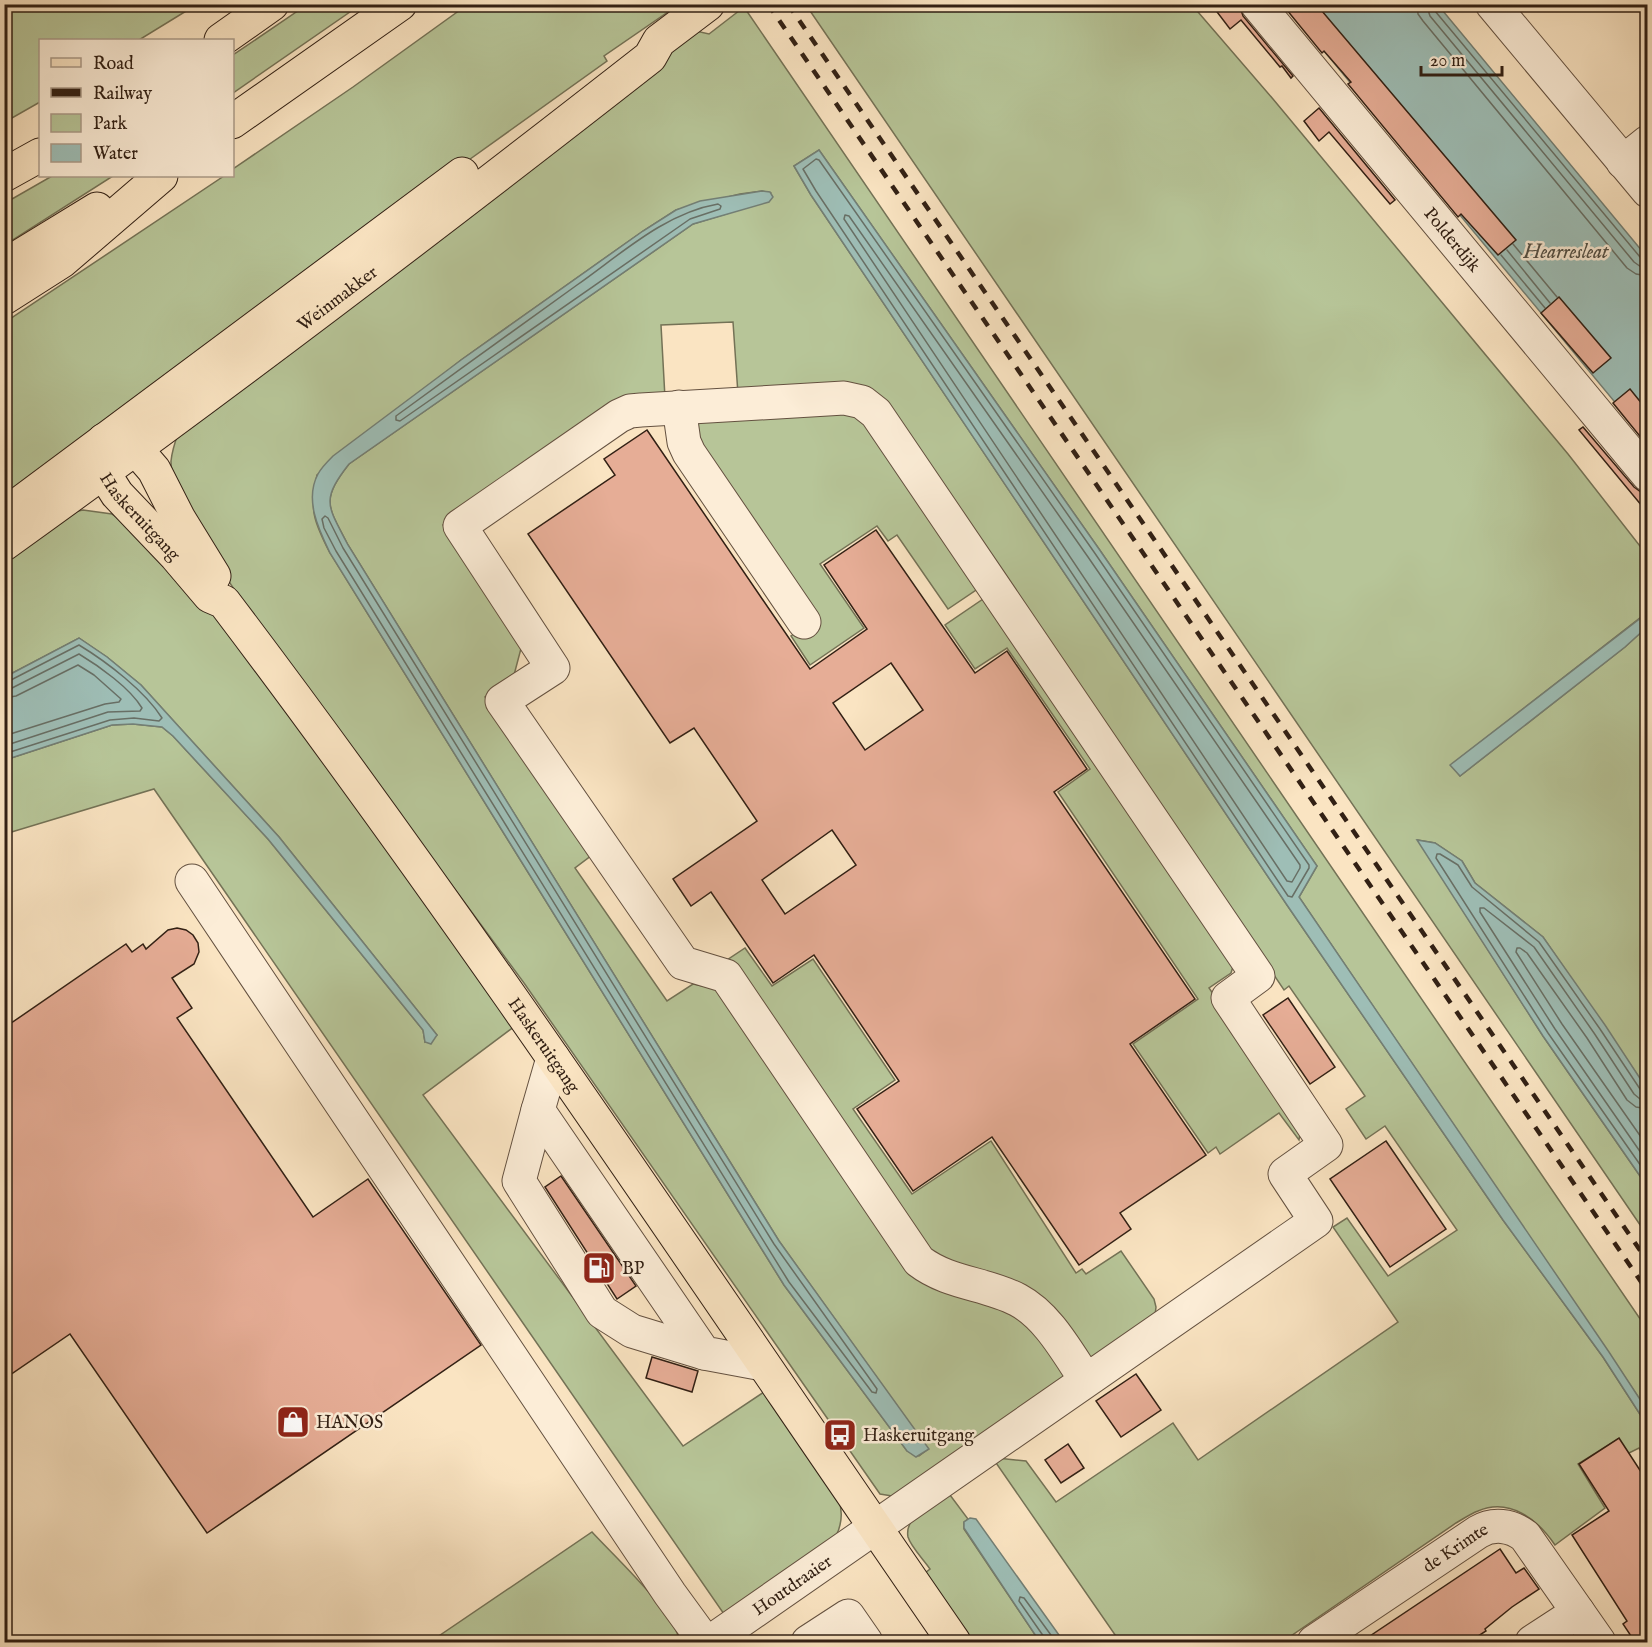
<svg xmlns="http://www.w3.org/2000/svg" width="1652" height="1647" viewBox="0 0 1652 1647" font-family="'IM FELL English',serif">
<rect width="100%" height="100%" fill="#fae4c2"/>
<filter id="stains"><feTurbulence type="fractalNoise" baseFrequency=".00333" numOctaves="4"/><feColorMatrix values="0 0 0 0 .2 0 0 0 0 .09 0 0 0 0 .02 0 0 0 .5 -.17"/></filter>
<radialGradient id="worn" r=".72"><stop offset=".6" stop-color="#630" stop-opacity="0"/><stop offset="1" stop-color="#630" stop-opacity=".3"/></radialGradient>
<!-- green -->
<g fill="#b7c598" stroke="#747256" stroke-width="1.5" fill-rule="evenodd">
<polygon points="5,4 196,4 196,5 139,40 40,40 40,102 5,122"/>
<polygon points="308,4 360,5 233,93 233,55"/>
<polygon points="467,5 678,5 604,56 607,61 466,162 5,505 4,323 224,176 232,176 233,169 353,87"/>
<polygon points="806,5 1192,5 1273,99 1568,454 1647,555 1647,616 1645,614 1451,765 1460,776 1625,647 1647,627 1647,1089 1543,937 1475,883 1462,861 1435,843 1418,840 1543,1036 1647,1186 1647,1235"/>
<path d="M744,7L1647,1329V1410L1299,897L1317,866L1099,549L819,150L794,166L811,195L1287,905L1503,1220L1603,1357L1647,1425V1461L1639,1448L1627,1454L1618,1439L1578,1464L1605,1508L1555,1545C1538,1520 1510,1497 1478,1511C1470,1514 1463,1519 1456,1523L1282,1642H1120L994,1460L997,1458L1026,1461L1056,1502L1173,1423L1198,1460L1398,1322L1333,1227L1347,1218L1388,1276L1457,1230L1385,1126L1366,1139L1346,1109L1365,1096L1289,986L1284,990L1111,731L892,416L738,394L733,322L661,325L665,398L609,410L443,525L523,641L514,675L485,697L592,855L575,868L667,1001L693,984L722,990L906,1260L1017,1311L1064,1372L1063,1378L892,1496L880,1494L524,983L240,598C221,570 170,493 171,461C172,452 175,442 178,434L696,31L709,34ZM762,191L770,193L729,213L693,224L349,464C320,501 328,506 348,545L779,1241L928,1449L919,1456L907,1451L784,1285L330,553C314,522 309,510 317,475L461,360L643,231L676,210L740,194Z"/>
<polygon points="52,176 113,176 5,245 5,203"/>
<polygon points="854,410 982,586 948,609 897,535 888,541 877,526 820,564 864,628 810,665 791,636 811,622 705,465 696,425 699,421"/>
<path d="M83,510L112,514L129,525L203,596L515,1026L423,1095L683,1446L764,1392L839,1500C843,1513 842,1524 836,1536L726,1617L154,789L5,834V760L112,725L133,724L162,727L173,736L268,839L423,1030L425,1042L437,1035L279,837L141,685L107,657L79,638L5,677V554L69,513Z"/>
<polygon points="989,595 1236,957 1231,973 1209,988 1302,1123 1299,1140 1279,1113 1220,1154 1216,1147 1208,1153 1133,1044 1198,999 1058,792 1090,769 1007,648 975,669 945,625"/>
<polygon points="745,948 772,986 813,959 895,1080 853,1109 912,1194 991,1141 1076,1273 1082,1269 1086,1274 1121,1251 1154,1299 1156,1307 1155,1315 1092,1359 936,1261 727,960"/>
<path d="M947,1491L968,1519L964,1522V1529L1040,1642H973L925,1573L930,1569C924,1560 911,1547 908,1537C904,1516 933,1502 947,1491Z"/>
<path d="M592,1532C611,1553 680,1617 679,1642H430Z"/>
</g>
<!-- water -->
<g fill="#9ebeb6" stroke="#737f75" stroke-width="1.5">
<polygon points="1286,5 1438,5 1647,257 1647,441"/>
<polygon points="819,150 1099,549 1317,866 1299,897 1609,1352 1647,1410 1647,1425 1603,1357 1503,1220 1287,905 811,195 794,166"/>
<path d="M762,191L770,192L773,197L769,202L693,224L349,464C320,501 328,506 348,545L779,1241L929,1449L916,1457L907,1451L784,1285L330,553C319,530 304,500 318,474C321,468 328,461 333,456L461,360L643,231L676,210L700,201Z"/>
<polygon points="1646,614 1647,616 1647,627 1625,647 1460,776 1450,765"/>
<polygon points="79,638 107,657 141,685 279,837 437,1035 431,1044 425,1042 423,1030 268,839 173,736 162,727 133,724 112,725 5,760 5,677"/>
<polygon points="1417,840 1435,843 1462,861 1475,883 1543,937 1605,1025 1647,1089 1647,1186 1543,1036"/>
<polygon points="970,1518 976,1519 1064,1642 1040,1642 964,1528 964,1522"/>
</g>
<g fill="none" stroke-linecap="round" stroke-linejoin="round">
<!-- shore -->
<g stroke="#686f65" stroke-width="1.5">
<polyline points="1417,4 1418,14 1423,21 1627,268 1636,274 1648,276"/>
<polyline points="1426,4 1430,16 1634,262 1641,267 1648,267"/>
<polyline points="1434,4 1435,11 1640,257 1648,260"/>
<polygon points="816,159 819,160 1094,552 1309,865 1309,868 1292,897 1288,896 816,191 803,169"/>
<path d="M718,204L721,206L720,209L690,219L400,421L396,420V416C456,372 517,328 577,285C621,254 665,213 718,204Z"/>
<polygon points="845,215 849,216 1088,557 1300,865 1300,868 1292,882 1287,881 844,219"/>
<polyline points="1513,244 1557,297"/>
<polyline points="1507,250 1550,303"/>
<polyline points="1501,255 1545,308"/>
<polygon points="325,516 328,518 343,548 774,1244 877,1389 876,1393 872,1392 789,1282 336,551 324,528 322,519"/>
<path d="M4,682L9,681L79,645C107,662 145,691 162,718L159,721L134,718L110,720L4,754"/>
<path d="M4,689L12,688L79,654C99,666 130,688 142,708L140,711L108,712L4,746"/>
<polyline points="4,698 16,696 78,665 94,675 121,699 119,702 105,704 4,736"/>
<polyline points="1648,1092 1640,1089 1600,1029 1539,942 1472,887 1458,865 1440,854 1437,854 1436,858 1548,1033 1648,1176"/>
<polyline points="1648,1100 1640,1099 1634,1094 1594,1033 1534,947 1484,908 1480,908 1480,912 1555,1029 1648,1163"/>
<polyline points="1648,1109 1636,1107 1627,1100 1587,1038 1527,953 1520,948 1517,948 1516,952 1562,1024 1648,1147"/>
<polyline points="1045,1642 1044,1637 1019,1601 1020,1597 1024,1598 1056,1642"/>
</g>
</g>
<!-- building -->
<g fill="#e6ad96" stroke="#322014" stroke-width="1.5" fill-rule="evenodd">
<polygon points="1211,4 1239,4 1243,16 1293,76 1291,78 1282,66 1280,67 1241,20 1230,29"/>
<polygon points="1282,4 1316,4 1516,240 1498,255 1461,214 1458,217 1348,84 1351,82 1324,51 1322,53"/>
<polygon points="1319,108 1395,200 1390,204 1329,132 1319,141 1304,121"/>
<polygon points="1559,297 1611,358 1593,373 1541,313"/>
<polygon points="1630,389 1647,410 1647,445 1613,403"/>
<polygon points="1583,427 1634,487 1641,492 1647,493 1647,512 1579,430"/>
<path d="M647,430L810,669L867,629L824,565L876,530L975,673L1007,651L1087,769L1054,792L1195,999L1130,1044L1206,1155L1120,1213L1131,1229L1079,1265L992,1137L913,1191L857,1109L899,1081L814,955L773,983L711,892L691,906L673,879L757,821L694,728L670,743L528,534L615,475L604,459ZM891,663L923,710L865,750L833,703ZM832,830L856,865L785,914L762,880Z"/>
<polygon points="177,928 186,930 193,935 198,943 199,952 194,964 172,978 192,1008 177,1018 313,1217 368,1179 481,1345 207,1533 70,1334 4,1379 4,1028 126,944 132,952 143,944 146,949 168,930"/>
<polygon points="1288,998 1335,1067 1310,1084 1263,1015"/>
<polygon points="1386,1141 1446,1229 1390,1267 1330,1179"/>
<polygon points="561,1176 636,1286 617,1299 545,1187"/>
<polygon points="652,1357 698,1371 692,1392 646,1378"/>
<polygon points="1136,1374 1161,1410 1121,1437 1096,1401"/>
<polygon points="1619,1438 1647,1481 1647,1642 1635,1642 1623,1624 1627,1621 1572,1535 1609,1511 1579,1464"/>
<polygon points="1068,1444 1084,1468 1061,1483 1045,1460"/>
<polygon points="1500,1549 1516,1573 1524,1568 1539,1589 1512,1607 1485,1629 1486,1631 1469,1642 1361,1642"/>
</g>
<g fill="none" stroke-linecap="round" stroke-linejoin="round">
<defs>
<g id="minor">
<path id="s1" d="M1257,4L1648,475"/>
<polyline points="1492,4 1648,191"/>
<polyline points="1623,162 1648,142"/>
<polyline points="679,407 684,442 689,453 804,622"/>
<polyline points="192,881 670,1594 705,1642"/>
<polyline points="553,1058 538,1110 704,1353 763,1364"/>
<polyline points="538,1110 519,1181 602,1312 632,1331 704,1353"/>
<path id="s2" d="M710,1642L1316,1221L1285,1174L1326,1145L1228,998L1258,976L876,413L862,402L844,398L641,410L630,411L619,416L460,526L553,668L502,701L683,963L726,976L919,1261C949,1284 986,1283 1018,1300C1048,1316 1067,1352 1086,1380"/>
<polyline points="808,1642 848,1616 866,1642"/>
<path id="s3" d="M1314,1642L1478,1532C1493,1523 1511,1525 1525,1536L1599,1642"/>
<polyline points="1532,1642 1578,1612"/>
</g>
<g id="major">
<path id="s4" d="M104,440L103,472L117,494L176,556L210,596L224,602C480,940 714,1294 954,1642"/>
<polyline points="114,442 135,448 154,470 179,519 214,576"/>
<polyline points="4,515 462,174"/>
<path id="s5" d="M4,544C223,387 438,223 650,57L659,41L708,4"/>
</g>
<g id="highway">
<polyline points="221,40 272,4"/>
<polyline points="232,122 400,4"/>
<polyline points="4,175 40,155"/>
<polyline points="4,266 97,209"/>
<polyline points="4,298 62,261 161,176"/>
</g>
</defs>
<!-- minor casing -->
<use href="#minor" stroke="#645140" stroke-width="35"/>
<!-- major casing -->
<use href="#major" stroke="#322014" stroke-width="35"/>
<!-- highway casing -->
<use href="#highway" stroke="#322014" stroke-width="35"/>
<!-- minor -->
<use href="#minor" stroke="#fcedd7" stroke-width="33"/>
<!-- major -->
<use href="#major" stroke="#fae4c2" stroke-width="33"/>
<!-- highway -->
<use href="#highway" stroke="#fae4c2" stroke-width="33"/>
<!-- rail -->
<g stroke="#322014" stroke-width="4.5" stroke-dasharray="10 10" stroke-linecap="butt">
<polyline points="768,4 1648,1292"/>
<polyline points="788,4 1648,1262"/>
</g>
</g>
<!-- icons -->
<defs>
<symbol id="fuel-square" viewBox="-11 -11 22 22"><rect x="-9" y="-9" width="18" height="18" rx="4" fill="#8f2418" stroke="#fcedd7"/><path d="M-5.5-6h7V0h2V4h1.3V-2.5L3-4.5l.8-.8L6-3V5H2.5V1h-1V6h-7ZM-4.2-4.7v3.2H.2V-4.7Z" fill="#fff"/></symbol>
<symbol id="shop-square" viewBox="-11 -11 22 22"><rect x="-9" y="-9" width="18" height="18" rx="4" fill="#8f2418" stroke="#fcedd7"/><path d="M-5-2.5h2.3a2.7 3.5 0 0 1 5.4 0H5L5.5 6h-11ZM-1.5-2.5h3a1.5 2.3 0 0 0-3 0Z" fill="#fff"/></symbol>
<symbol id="bus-square" viewBox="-11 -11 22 22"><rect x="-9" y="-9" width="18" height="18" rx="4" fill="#8f2418" stroke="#fcedd7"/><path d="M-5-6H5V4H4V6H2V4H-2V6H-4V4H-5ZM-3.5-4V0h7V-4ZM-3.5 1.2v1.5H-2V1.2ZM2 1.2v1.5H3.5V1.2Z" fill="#fff"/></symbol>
</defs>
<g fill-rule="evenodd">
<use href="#fuel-square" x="580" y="1249" width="38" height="38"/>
<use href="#shop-square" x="274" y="1403" width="38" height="38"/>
<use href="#bus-square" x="821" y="1416" width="38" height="38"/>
</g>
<g text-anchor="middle" stroke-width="5" stroke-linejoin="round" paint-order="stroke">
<!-- street labels -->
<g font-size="18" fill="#322014" stroke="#fcedd7">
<text dy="6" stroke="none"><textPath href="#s1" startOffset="306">Polderdijk</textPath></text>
<text dy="6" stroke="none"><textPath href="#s5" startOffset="414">Weinmakker</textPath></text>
<text dy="6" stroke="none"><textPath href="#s4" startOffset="90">Haskeruitgang</textPath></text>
<text dy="6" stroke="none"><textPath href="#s4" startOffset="758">Haskeruitgang</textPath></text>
<text dy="6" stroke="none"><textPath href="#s3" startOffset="170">de Krimte</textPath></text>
<text dy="6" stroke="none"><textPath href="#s2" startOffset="100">Houtdraaier</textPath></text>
</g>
<!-- poi labels -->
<g font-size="18" fill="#322014" stroke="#fcedd7" text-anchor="start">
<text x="622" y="1274">BP</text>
<text x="316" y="1428">HANOS</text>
<text x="863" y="1441">Haskeruitgang</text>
</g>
<!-- water labels -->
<g font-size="20" font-style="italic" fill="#524f45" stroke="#fcedd7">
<text x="1566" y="258">Hearresleat</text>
</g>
</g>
<!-- margin -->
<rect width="1652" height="1647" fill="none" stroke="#fae4c2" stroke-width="24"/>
<rect x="6" y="6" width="1640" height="1635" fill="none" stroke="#322014" stroke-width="3"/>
<rect x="12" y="12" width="1628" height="1623" fill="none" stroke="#322014" stroke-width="1.5"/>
<!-- legend -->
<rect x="39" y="39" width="195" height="138" fill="#fcedd7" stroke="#ab9b89" stroke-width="1.5"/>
<rect x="51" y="58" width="30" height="9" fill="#fae4c2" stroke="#ab9b89" stroke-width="1.5"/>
<text x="93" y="69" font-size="18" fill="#322014">Road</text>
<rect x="51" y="88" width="30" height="9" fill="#322014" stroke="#ab9b89" stroke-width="1.5"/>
<text x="93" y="99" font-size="18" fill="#322014">Railway</text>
<rect x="51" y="114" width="30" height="18" fill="#b7c598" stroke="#ab9b89" stroke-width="1.5"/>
<text x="93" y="129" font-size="18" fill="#322014">Park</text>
<rect x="51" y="144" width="30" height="18" fill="#9ebeb6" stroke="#ab9b89" stroke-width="1.5"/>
<text x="93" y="159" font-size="18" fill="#322014">Water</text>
<!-- scale -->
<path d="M1421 66v9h81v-9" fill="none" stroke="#322014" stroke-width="3"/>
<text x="1430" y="66" font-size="18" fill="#322014" stroke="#fcedd7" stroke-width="4.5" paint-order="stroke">20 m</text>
<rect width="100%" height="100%" filter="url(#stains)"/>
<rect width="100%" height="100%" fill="url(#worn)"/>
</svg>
